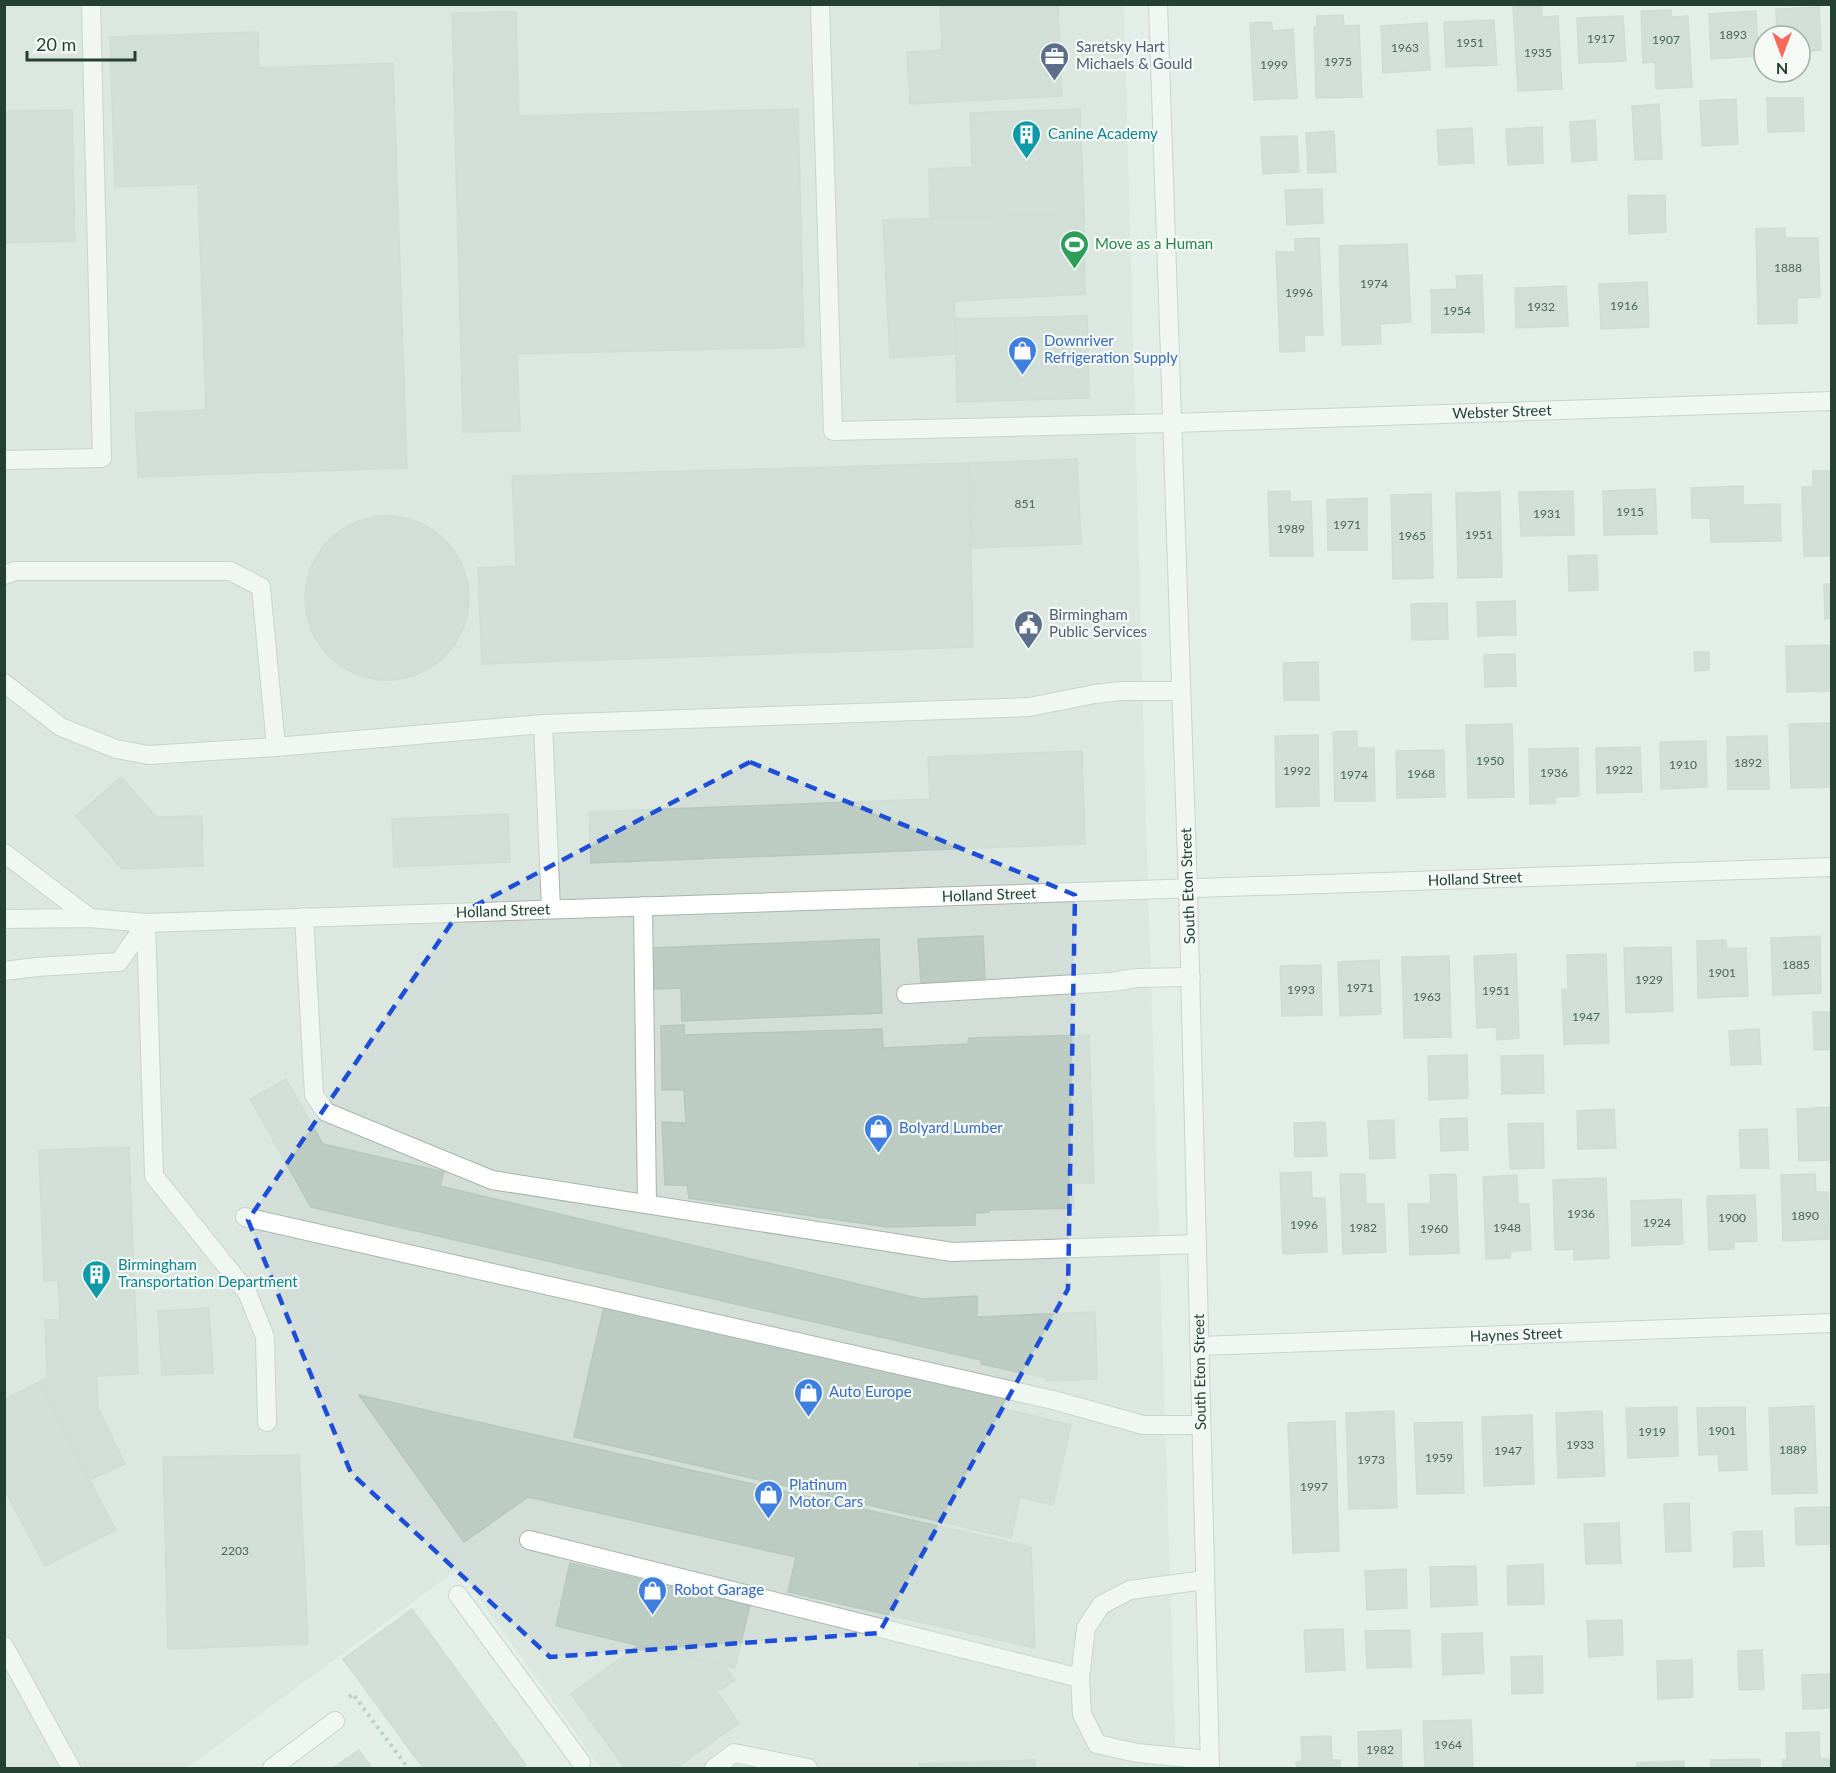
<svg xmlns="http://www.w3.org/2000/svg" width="1836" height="1773" viewBox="0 0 1836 1773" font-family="Lato,sans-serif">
<rect width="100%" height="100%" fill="#e4eee8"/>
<!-- built -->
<polygon fill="#d2ded7" points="5,5 1124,5 1146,823 1176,1768 601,1768 458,1569 187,1768 5,1768"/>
<!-- building -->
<g fill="#bcccc3" stroke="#b6c8be" stroke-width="1.5">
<polygon points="968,4 1058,4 1062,96 910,104 907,52 942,50 940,6"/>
<polygon points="1541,5 1542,17 1558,16 1562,89 1518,91 1513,7"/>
<polygon points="1819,7 1821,50 1800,52 1800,36 1777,36 1776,9"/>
<polygon points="1671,10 1671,17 1688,16 1692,87 1656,89 1655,62 1643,63 1641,11"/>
<polygon points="1756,11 1758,56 1711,59 1709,14"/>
<polygon points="516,12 519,116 798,109 804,347 517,354 520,431 463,432 452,13"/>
<polygon points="1343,15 1344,26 1359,25 1362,97 1316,98 1314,27 1317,27 1317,16"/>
<polygon points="1623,16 1626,61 1579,63 1577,18"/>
<polygon points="1494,20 1497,65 1446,67 1444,22"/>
<polygon points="1272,22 1272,31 1293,29 1297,98 1254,100 1250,23"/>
<polygon points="1427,23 1430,70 1383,73 1381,26"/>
<polygon points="258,32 259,68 393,63 407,468 138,477 135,413 206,410 198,184 115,187 110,37"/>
<polygon points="1767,98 1803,98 1804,131 1768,132"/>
<polygon points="1736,99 1738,144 1702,146 1700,101"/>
<polygon points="1659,104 1662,159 1635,160 1632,106"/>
<polygon points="1080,109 1084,213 930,219 929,169 972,167 970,113"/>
<polygon points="72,110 75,241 4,243 4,111"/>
<polygon points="1595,120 1597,160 1572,162 1570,122"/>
<polygon points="1542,127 1543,163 1508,165 1506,129"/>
<polygon points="1472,128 1474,163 1439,165 1437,130"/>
<polygon points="1334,131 1336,172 1308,173 1306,133"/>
<polygon points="1297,136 1299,172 1263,174 1261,137"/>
<polygon points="1322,189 1323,223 1287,225 1285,190"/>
<polygon points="1665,195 1666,232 1629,234 1628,196"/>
<polygon points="1084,213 1085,294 954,301 957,354 890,358 883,220"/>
<polygon points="1785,228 1785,238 1818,238 1820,297 1797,298 1797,323 1758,324 1756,229"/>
<polygon points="1319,238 1323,335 1304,335 1305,351 1280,352 1276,252 1295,252 1295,239"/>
<polygon points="1407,244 1411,322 1380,324 1381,344 1342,345 1339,246"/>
<polygon points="1482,275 1484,332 1432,333 1431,290 1457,289 1456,276"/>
<polygon points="1647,282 1649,327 1601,329 1599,284"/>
<polygon points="1566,286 1568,326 1516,328 1515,288"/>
<polygon points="1087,316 1089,398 957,402 955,319"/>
<polygon points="1077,459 1081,544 972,548 969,463"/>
<polygon points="969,463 973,647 482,664 478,568 516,566 512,476"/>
<polygon points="1813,471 1832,471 1832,556 1804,556 1802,487 1813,487"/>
<polygon points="1743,486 1743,505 1780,504 1781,541 1711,542 1710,518 1692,518 1691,488"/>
<polygon points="1655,489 1657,534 1604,535 1603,491"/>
<polygon points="1290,491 1290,502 1311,501 1313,556 1270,556 1268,492"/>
<polygon points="1573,491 1574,535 1521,536 1519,492"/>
<polygon points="1500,492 1502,577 1458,578 1456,493"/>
<polygon points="1431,494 1433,578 1393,579 1391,495"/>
<polygon points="1367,498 1367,550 1328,550 1327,500"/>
<circle cx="387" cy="598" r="82"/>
<polygon points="1597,555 1598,590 1569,591 1568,556"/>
<polygon points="1824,584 1832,584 1832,618 1825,619"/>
<polygon points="1515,601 1516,635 1478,636 1477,602"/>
<polygon points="1447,603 1448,639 1412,640 1411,604"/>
<polygon points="1832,645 1832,691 1787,692 1786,646"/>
<polygon points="1694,652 1709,652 1709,670 1695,671"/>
<polygon points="1515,654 1516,686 1485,687 1484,655"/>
<polygon points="1318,662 1319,700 1284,700 1283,663"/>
<polygon points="1832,723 1832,787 1791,788 1789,724"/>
<polygon points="1512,724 1514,797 1468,798 1466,725"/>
<polygon points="1357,731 1357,748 1374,748 1375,801 1335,801 1333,732"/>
<polygon points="1318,735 1319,806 1276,807 1275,736"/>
<polygon points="1767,736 1769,789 1728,789 1727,737"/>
<polygon points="1706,741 1707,787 1661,789 1660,742"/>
<polygon points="1640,747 1642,792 1597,793 1596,748"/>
<polygon points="1578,748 1579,796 1555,797 1555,803 1530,804 1529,749"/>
<polygon points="1444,750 1445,797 1397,798 1396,751"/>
<polygon points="1082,751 1085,844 591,863 589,812 930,799 928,757"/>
<polygon points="121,777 156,817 202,816 203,866 122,869 76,816"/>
<polygon points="508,814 510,862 394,867 392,819"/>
<polygon points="983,936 985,980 921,983 918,939"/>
<polygon points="1820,936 1821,993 1773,995 1771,938"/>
<polygon points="879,939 882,1013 682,1021 681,988 654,989 652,948"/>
<polygon points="1726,940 1726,949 1746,948 1748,996 1698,998 1697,941"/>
<polygon points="1671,947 1673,1011 1626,1013 1624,948"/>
<polygon points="1516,954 1519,1038 1497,1040 1496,1027 1477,1028 1474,956"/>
<polygon points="1606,954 1609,1043 1564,1044 1562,990 1568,990 1567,955"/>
<polygon points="1449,956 1451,1037 1404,1038 1402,957"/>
<polygon points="1379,960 1381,1014 1340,1016 1338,962"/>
<polygon points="1321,965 1322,1015 1282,1016 1280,966"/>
<polygon points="1813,1012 1832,1012 1832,1049 1814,1050"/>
<polygon points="684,1025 684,1035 882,1029 883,1048 968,1044 969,1038 1089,1035 1094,1183 1073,1183 1074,1208 990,1210 989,1212 975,1213 975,1225 887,1227 689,1198 687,1185 665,1185 662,1122 686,1123 684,1090 662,1090 661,1026"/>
<polygon points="1759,1029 1761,1064 1731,1065 1729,1031"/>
<polygon points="1467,1055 1468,1098 1429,1100 1428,1056"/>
<polygon points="1543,1055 1544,1093 1502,1094 1501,1056"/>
<polygon points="286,1079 323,1144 444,1172 440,1186 922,1299 977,1296 977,1317 1095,1312 1097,1379 1047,1381 1046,1378 981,1364 981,1360 311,1207 250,1099"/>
<polygon points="1832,1107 1832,1160 1799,1161 1797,1109"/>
<polygon points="1614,1109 1616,1148 1578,1149 1577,1111"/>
<polygon points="1467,1118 1468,1150 1441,1151 1440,1119"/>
<polygon points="1394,1120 1395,1158 1370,1159 1368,1121"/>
<polygon points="1325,1122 1327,1156 1295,1157 1294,1123"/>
<polygon points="1543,1123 1544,1168 1510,1169 1508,1124"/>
<polygon points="1767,1129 1769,1168 1741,1168 1739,1130"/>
<polygon points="129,1147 138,1374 97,1376 98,1407 125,1464 90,1480 39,1382 47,1378 45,1320 60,1320 58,1280 44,1281 39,1150"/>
<polygon points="1311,1172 1312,1198 1325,1198 1327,1252 1283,1254 1280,1173"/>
<polygon points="1340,1174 1365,1174 1366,1204 1384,1204 1386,1252 1343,1254"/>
<polygon points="1456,1174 1459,1253 1410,1255 1408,1204 1431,1204 1430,1175"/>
<polygon points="1815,1174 1816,1192 1828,1192 1829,1239 1783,1241 1781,1175"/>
<polygon points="1517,1175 1518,1204 1529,1204 1531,1250 1510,1251 1510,1258 1486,1259 1483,1177"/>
<polygon points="1606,1178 1609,1258 1574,1260 1574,1249 1555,1250 1553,1180"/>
<polygon points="1755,1195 1757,1241 1734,1242 1734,1249 1709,1250 1707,1196"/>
<polygon points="1681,1199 1683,1244 1632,1246 1631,1201"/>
<polygon points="604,1307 1005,1399 1002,1408 1071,1425 1053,1505 1020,1497 1011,1538 574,1437"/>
<polygon points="209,1308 213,1373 162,1375 158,1311"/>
<polygon points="39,1382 116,1530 45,1566 4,1488 4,1400"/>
<polygon points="359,1395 1031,1547 1035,1648 788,1592 796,1557 528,1497 464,1542"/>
<polygon points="1814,1406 1817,1493 1772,1494 1769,1408"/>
<polygon points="1677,1407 1678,1456 1628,1458 1626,1408"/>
<polygon points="1745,1407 1747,1470 1719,1471 1718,1454 1699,1455 1697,1408"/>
<polygon points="1394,1411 1397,1508 1349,1509 1346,1413"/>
<polygon points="1602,1411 1605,1476 1558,1478 1556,1413"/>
<polygon points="1532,1415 1534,1484 1484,1486 1482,1417"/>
<polygon points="1335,1421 1339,1551 1293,1553 1288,1423"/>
<polygon points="1462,1422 1464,1493 1417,1494 1414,1423"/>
<polygon points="299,1455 308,1644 168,1649 163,1457"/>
<polygon points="1689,1503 1691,1551 1666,1552 1664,1504"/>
<polygon points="1832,1507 1832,1544 1796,1545 1795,1508"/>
<polygon points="1619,1523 1621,1563 1586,1564 1584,1524"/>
<polygon points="1762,1531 1764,1566 1734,1567 1733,1532"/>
<polygon points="570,1563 750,1605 735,1668 556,1626"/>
<polygon points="1543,1564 1544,1604 1508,1605 1507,1566"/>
<polygon points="1476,1566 1477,1605 1431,1607 1430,1567"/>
<polygon points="1406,1569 1407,1608 1367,1610 1365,1571"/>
<polygon points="412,1609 526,1765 520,1768 423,1768 343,1659"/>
<polygon points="1622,1620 1623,1655 1589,1657 1587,1621"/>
<polygon points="1343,1629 1345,1670 1306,1672 1304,1630"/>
<polygon points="1410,1630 1411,1667 1367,1668 1365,1631"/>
<polygon points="1482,1633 1484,1673 1443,1675 1442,1634"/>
<polygon points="639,1645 724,1665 735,1680 717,1692 739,1723 676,1768 625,1768 571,1694"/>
<polygon points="1762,1650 1764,1689 1739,1690 1738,1651"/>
<polygon points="1542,1656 1543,1693 1512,1694 1511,1657"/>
<polygon points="1692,1660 1693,1697 1658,1699 1657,1661"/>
<polygon points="1832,1674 1832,1708 1803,1709 1802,1675"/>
<polygon points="1471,1720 1473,1768 1425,1768 1423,1721"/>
<polygon points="1401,1730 1402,1768 1359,1768 1358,1732"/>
<polygon points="1819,1732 1820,1759 1829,1759 1830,1768 1783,1768 1783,1760 1787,1760 1786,1733"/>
<polygon points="1331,1736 1332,1760 1340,1760 1340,1768 1297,1768 1296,1762 1302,1761 1301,1737"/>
<polygon points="359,1750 372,1768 333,1768"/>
<polygon points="1760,1759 1760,1768 1711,1768 1711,1760"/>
<polygon points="1035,1760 1036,1768 919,1768 919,1764"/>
<polygon points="1684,1761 1684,1768 1637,1768 1637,1763"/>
</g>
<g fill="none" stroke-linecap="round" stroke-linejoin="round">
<defs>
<g id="service">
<polyline points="820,4 833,431 1172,423"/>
<polyline points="4,460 102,458 91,4"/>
<polyline points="4,575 15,571 230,571 261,587 276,747"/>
<polyline points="4,683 61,727 116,749 149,755 276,747 543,724 1029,707 1095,694 1121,691 1181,691"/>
<polyline points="543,724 551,909"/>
<polyline points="4,853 90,918"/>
<polyline points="643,906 647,1204"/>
<polyline points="304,917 314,1095 326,1112 492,1180 952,1252 1197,1244"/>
<polyline points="4,919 90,918 146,923"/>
<polyline points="146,923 154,1176 247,1292 265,1337 267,1422"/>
<polyline points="4,971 37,967 119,962 146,923"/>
<polyline points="906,994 1112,982 1136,978 1191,977"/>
<polyline points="245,1217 1053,1400 1143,1425 1201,1425"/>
<polyline points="529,1540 1080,1678"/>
<polyline points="1205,1580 1130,1590 1101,1605 1086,1628 1080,1678 1082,1714 1097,1744 1137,1753 1210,1760"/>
<polyline points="458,1595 581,1762"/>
<polyline points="4,1646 71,1768"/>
<polyline points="272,1768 335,1721"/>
<polyline points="714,1768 734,1753 808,1768"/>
</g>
<g id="minor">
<polyline points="1172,423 1832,401"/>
<polyline points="146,923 1832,867"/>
<polyline points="1200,1346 1832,1323"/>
</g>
<polyline id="tertiary" points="1158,4 1188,889 1210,1768"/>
</defs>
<!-- service casing -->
<use href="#service" stroke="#a6b6ae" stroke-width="20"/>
<!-- minor casing -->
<use href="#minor" stroke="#a6b6ae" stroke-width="20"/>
<!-- tertiary casing -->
<use href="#tertiary" stroke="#a6b6ae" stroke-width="20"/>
<!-- path -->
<polyline stroke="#83b39e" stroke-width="4" stroke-dasharray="3 4.5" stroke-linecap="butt" points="349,1697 353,1694 408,1768"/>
<!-- service -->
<use href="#service" stroke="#fff" stroke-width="18"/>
<!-- minor -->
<use href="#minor" stroke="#fff" stroke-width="18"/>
<!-- tertiary -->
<use href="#tertiary" stroke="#fff" stroke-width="18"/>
</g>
<!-- marked area -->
<path d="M0 0H1836V1773H0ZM750,762L1075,895L1068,1289L879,1633L550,1657L351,1473L248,1220L457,915Z" fill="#e4eee8" fill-opacity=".55" fill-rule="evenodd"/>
<path fill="none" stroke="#1d4ed8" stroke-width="4.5" stroke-dasharray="12 8" stroke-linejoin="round" d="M750,762L1075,895L1068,1289L879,1633L550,1657L351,1473L248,1220L457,915Z"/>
<!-- icons -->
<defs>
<symbol id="office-pin" viewBox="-11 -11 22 30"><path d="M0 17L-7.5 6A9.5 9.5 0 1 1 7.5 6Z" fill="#5c6f8a" stroke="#f5faf7"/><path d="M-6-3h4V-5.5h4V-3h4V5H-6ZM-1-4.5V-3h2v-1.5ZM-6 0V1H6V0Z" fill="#fff"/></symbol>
<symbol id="building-pin" viewBox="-11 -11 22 30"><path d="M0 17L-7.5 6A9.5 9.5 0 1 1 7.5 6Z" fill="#0f9aa8" stroke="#f5faf7"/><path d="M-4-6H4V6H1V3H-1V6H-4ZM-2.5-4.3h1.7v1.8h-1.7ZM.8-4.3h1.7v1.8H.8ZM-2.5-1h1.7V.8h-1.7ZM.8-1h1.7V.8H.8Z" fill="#fff"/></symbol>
<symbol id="stadium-pin" viewBox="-11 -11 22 30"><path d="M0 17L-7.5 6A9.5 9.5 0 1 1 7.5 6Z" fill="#2e9e5b" stroke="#f5faf7"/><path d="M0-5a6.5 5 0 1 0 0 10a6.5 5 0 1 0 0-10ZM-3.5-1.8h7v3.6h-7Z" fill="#fff"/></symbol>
<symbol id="shop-pin" viewBox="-11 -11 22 30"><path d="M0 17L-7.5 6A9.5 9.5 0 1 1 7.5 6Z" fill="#3f7fe0" stroke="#f5faf7"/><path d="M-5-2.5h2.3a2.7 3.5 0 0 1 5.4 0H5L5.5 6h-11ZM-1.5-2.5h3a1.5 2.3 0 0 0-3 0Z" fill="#fff"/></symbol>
<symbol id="civic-pin" viewBox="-11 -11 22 30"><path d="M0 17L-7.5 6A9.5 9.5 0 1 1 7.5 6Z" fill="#5c6f8a" stroke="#f5faf7"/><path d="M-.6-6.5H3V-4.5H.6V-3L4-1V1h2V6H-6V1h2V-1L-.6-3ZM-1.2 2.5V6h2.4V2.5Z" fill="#fff"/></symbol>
</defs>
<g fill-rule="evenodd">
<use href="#office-pin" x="1038" y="40" width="33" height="45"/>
<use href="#building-pin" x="1010" y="118" width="33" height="45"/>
<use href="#stadium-pin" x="1058" y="228" width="33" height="45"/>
<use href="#shop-pin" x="1006" y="334" width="33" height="45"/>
<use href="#civic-pin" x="1012" y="608" width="33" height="45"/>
<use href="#shop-pin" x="862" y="1112" width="33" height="45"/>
<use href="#building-pin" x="80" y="1258" width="33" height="45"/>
<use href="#shop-pin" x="792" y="1376" width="33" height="45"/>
<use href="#shop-pin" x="752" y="1478" width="33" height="45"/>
<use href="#shop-pin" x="636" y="1574" width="33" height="45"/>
</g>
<g text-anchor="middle" stroke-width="4.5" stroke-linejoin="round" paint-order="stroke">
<!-- number labels -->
<g font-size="12" fill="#486358">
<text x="1733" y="39">1893</text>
<text x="1601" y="43">1917</text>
<text x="1666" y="44">1907</text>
<text x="1470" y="47">1951</text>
<text x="1405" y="52">1963</text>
<text x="1538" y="57">1935</text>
<text x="1338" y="66">1975</text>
<text x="1274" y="69">1999</text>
<text x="1788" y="272">1888</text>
<text x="1374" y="288">1974</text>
<text x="1299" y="297">1996</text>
<text x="1624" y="310">1916</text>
<text x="1541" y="311">1932</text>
<text x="1457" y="315">1954</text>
<text x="1025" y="508">851</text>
<text x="1630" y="516">1915</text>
<text x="1547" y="518">1931</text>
<text x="1347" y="529">1971</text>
<text x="1291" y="533">1989</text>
<text x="1479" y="539">1951</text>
<text x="1412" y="540">1965</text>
<text x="1490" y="765">1950</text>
<text x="1748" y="767">1892</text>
<text x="1683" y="769">1910</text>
<text x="1619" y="774">1922</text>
<text x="1297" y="775">1992</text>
<text x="1554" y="777">1936</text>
<text x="1421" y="778">1968</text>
<text x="1354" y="779">1974</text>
<text x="1796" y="969">1885</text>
<text x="1722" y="977">1901</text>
<text x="1649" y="984">1929</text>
<text x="1360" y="992">1971</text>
<text x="1301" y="994">1993</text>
<text x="1496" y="995">1951</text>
<text x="1427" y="1001">1963</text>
<text x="1586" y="1021">1947</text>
<text x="1581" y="1218">1936</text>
<text x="1805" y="1220">1890</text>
<text x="1732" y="1222">1900</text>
<text x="1657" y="1227">1924</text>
<text x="1304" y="1229">1996</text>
<text x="1363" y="1232">1982</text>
<text x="1507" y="1232">1948</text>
<text x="1434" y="1233">1960</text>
<text x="1722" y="1435">1901</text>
<text x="1652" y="1436">1919</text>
<text x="1580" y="1449">1933</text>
<text x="1793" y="1454">1889</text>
<text x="1508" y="1455">1947</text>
<text x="1439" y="1462">1959</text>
<text x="1371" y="1464">1973</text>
<text x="1314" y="1491">1997</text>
<text x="235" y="1555">2203</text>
<text x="1448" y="1749">1964</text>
<text x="1380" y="1754">1982</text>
</g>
<!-- service labels -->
<g font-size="15" fill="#4e5e75" stroke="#f5faf7" text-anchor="start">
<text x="1076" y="52">Saretsky Hart<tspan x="1076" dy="17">Michaels &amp; Gould</tspan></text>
<text x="1049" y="620">Birmingham<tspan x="1049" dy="17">Public Services</tspan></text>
</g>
<!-- culture labels -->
<g font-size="15" fill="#0d838f" stroke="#f5faf7" text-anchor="start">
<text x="1048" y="139">Canine Academy</text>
<text x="118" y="1270">Birmingham<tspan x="118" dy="17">Transportation Department</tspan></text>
</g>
<!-- leisure labels -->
<g font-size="15" fill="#27864d" stroke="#f5faf7" text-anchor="start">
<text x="1095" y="249">Move as a Human</text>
</g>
<!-- shop labels -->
<g font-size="15" fill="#366cbe" stroke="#f5faf7" text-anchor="start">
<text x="1044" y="346">Downriver<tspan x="1044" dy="17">Refrigeration Supply</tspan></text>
<text x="899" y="1133">Bolyard Lumber</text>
<text x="829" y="1397">Auto Europe</text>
<text x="789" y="1490">Platinum<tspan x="789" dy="17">Motor Cars</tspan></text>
<text x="674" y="1595">Robot Garage</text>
</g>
<!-- street labels -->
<g font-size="15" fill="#224034" stroke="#f5faf7">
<text transform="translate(1502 412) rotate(-2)" y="5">Webster Street</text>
<text transform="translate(1475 879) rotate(-2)" y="5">Holland Street</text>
<text transform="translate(1188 886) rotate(-92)" y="5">South Eton Street</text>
<text transform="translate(989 895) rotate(-2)" y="5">Holland Street</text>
<text transform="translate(503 911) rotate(-2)" y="5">Holland Street</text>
<text transform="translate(1516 1335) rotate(-2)" y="5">Haynes Street</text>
<text transform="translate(1200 1372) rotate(-91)" y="5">South Eton Street</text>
</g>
</g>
<!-- border -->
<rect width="1836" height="1773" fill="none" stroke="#224034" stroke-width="12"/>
<!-- north arrow -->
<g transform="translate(1782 54) rotate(180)"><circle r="28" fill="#f5faf7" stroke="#a1b0a9" stroke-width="1.5"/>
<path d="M0-4.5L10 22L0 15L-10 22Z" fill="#f86b58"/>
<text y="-9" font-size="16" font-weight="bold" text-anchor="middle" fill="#224034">N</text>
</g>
<!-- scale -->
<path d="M27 51v9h108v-9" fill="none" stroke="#224034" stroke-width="3"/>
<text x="36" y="51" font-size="18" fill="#224034" stroke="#f5faf7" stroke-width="4.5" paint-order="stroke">20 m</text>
</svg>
